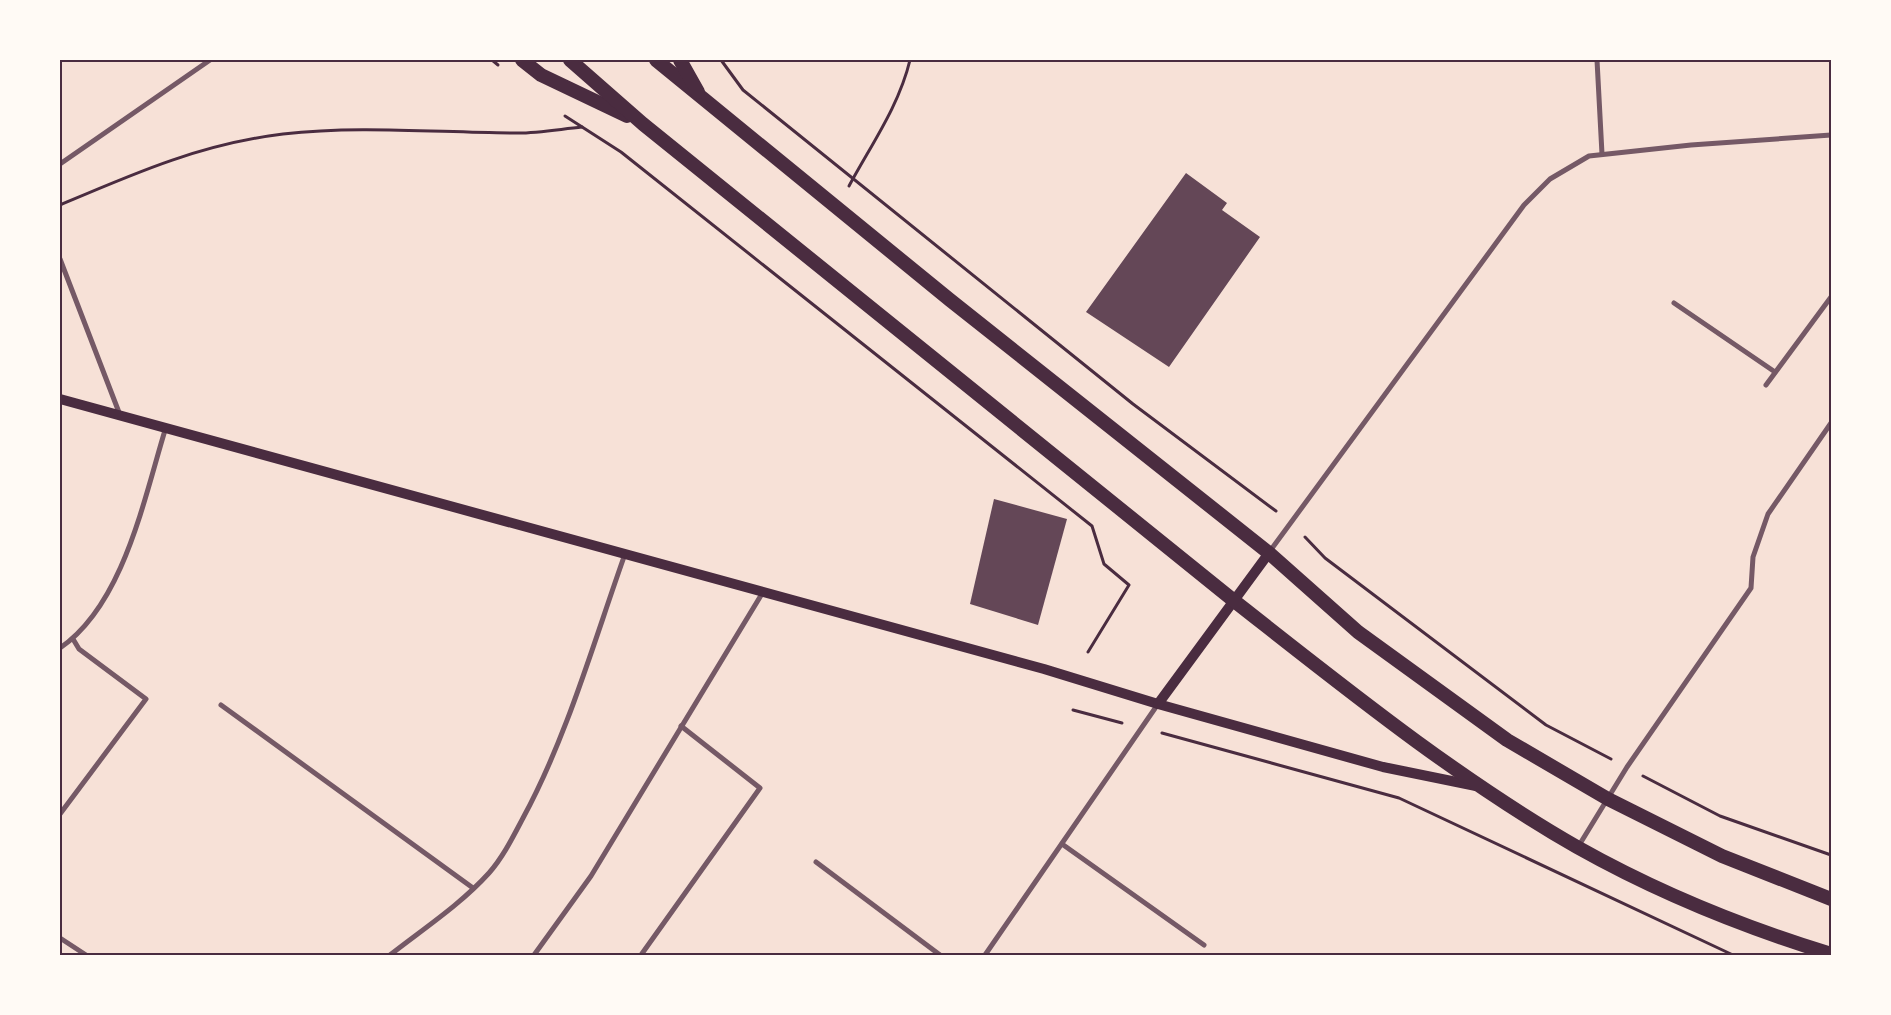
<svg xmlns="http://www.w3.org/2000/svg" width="1891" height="1015" viewBox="0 0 1891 1015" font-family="'Roboto Condensed',sans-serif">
<rect width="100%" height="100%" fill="#f7e1d7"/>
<!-- building -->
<g fill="#644757">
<polygon points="1186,173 1227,203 1222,210 1260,237 1169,367 1086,312"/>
<polygon points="994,499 1067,519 1038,625 970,604"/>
</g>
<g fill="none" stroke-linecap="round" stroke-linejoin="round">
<!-- path -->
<g stroke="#4a2c40" stroke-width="3">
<polyline points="492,60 498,65"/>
<polyline points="721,60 743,90 1133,404 1276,511"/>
<polyline points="565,116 621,152 1092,526 1104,564 1129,585 1088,652"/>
<path d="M849,186C871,145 899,106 910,60"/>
<path d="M60,205C135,173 201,144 283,134C361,125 440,133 518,133C539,133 561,129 582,127"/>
<polyline points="1305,537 1325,558 1546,725 1611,759"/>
<polyline points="1073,710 1122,723"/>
<polyline points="1162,733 1399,798 1733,955"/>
<polyline points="1643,776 1720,816 1831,855"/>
</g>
<!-- minor -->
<g stroke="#755966" stroke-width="5">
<polyline points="1597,60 1602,154"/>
<polyline points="60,164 210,60"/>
<polyline points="60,259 120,415"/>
<polyline points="1674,303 1775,372"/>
<polyline points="1766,385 1831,297"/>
<polyline points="1270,551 1524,205 1550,179 1589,156 1691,145 1831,135"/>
<path d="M60,648C124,604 144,498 166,427"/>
<polyline points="221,705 473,888"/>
<polyline points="60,814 146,699 79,649 73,639"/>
<polyline points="1062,844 1204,945"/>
<polyline points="1578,847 1627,767 1751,588 1753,557 1768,514 1831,423"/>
<polyline points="816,862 940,955"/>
<polyline points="60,938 86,955"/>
<path d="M390,955C423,929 460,905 489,873C503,857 513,837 523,818C567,737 594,641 625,554"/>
<polyline points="534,955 591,876 763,592"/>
<polyline points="641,955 760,788 681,726"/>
<polyline points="985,955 1158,704"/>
</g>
<!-- secondary -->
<g stroke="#4a2c40" stroke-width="10">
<polyline points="60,399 1044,669 1158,704 1383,767 1476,786"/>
<polyline points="1158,704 1269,553"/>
</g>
<!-- trunk -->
<g stroke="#4a2c40" stroke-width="14">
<polyline points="522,60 541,75 627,116"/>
<path d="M570,60L643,124L1233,600C1344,687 1455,777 1577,847C1657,892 1743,927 1831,954"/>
<polyline points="656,60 950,300 1269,553 1358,632 1507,740 1608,799 1722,856 1831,899"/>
<polyline points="680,60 698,92"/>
</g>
</g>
<!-- border -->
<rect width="1891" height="1015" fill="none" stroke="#fffaf5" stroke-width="122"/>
<rect x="61" y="61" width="1769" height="893" fill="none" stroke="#4a2c40" stroke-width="2"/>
</svg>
